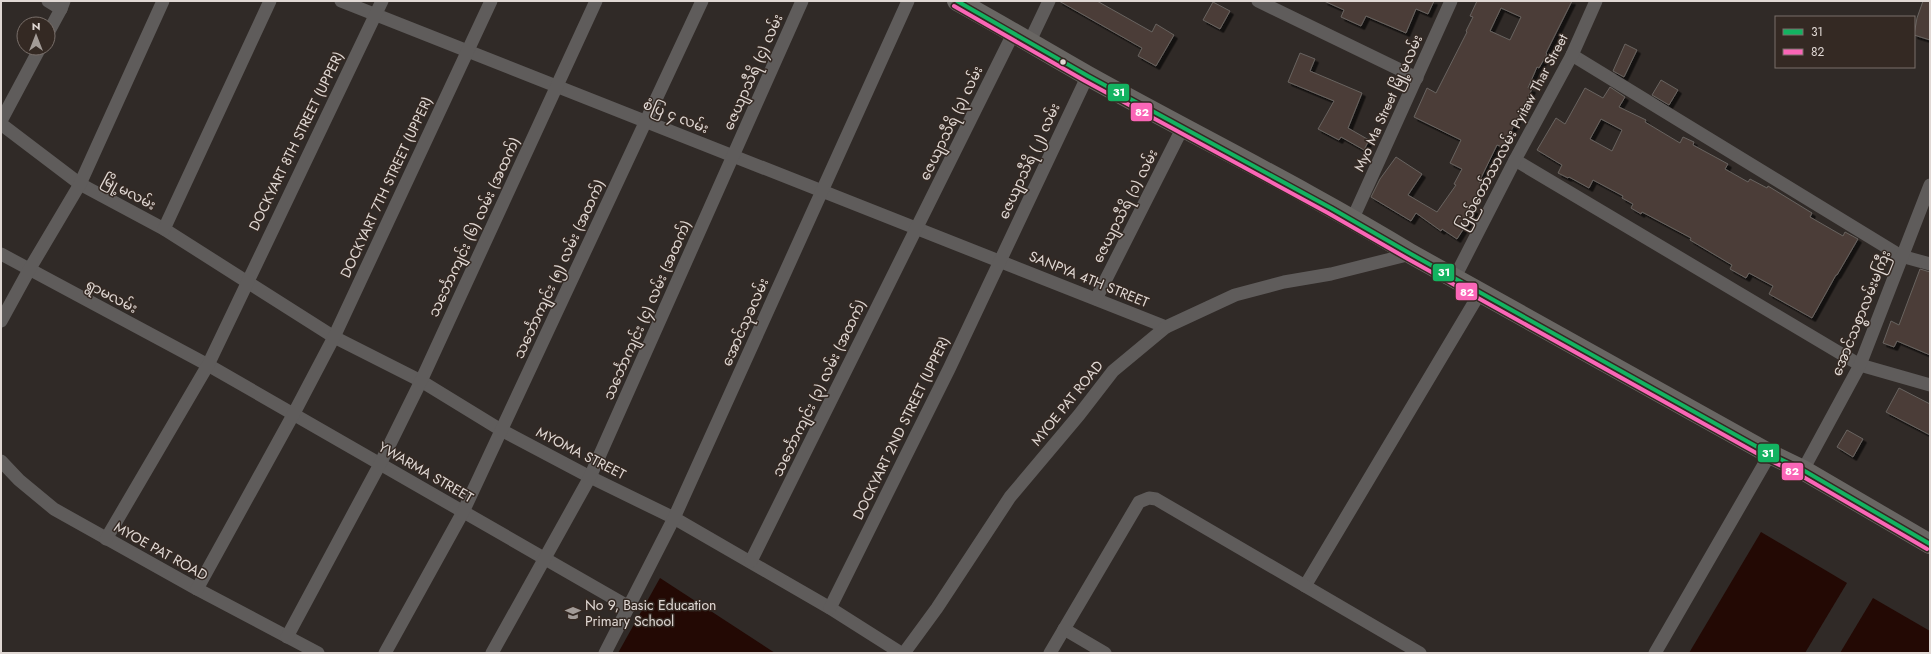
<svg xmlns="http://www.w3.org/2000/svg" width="1931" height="654" viewBox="0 0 1931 654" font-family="Jost,'Noto Sans Myanmar',sans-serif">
<defs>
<filter id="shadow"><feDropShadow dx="3.5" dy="3.5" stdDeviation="0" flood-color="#0009"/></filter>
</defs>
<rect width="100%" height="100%" fill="#302a27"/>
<!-- water -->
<g fill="#230904">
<polygon points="1761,532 1847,583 1805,653 1689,653"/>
<polygon points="660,578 775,653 618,653"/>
<polygon points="1873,598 1930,631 1930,653 1840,653"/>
</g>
<!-- building -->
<g fill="#4c3e37" stroke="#686360" fill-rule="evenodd" filter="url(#shadow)">
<polygon points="1059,1 1097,1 1152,32 1156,24 1174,35 1156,66 1138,56 1142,48"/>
<polygon points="1324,1 1434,1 1428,14 1416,9 1406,33 1366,16 1361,26 1341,17 1344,10"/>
<path d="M1477,1H1572L1546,53L1547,54L1539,68L1537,67L1528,88L1532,89L1512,129L1502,147L1497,145L1479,182L1482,184L1470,207L1475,211L1457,239L1442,229L1441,231L1416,213L1411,221L1371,197L1380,179L1396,157L1422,174L1408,195L1437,212L1456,185L1454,184L1462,169L1450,163L1461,140L1414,117L1427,88L1436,93L1467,32L1466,31L1473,17L1470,16ZM1501,8L1521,17L1510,40L1490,31Z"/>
<polygon points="1923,1 1930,1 1930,40 1914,35 1917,18"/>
<polygon points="1213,2 1230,11 1220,29 1203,20"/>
<polygon points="1625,44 1637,50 1624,77 1613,71"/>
<polygon points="1300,53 1315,59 1310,71 1362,93 1348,128 1369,140 1364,150 1341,137 1339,140 1318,129 1334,101 1288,82"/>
<polygon points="1661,80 1678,90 1669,105 1652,95"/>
<path d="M1610,87L1625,97L1619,107L1646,120L1645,122L1680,143L1683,137L1694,142L1693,145L1728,164L1725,169L1748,182L1750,179L1767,188L1768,186L1812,213L1810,217L1843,236L1845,232L1858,239L1837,275H1836L1812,318L1769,294L1773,286L1749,273L1746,278L1730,269L1732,265L1690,240L1691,238L1642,212L1641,214L1631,208L1633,204L1622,198L1623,196L1593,180L1589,188L1569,177L1568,178L1558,173L1562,165L1537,150L1556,118L1565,124L1585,88L1603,98ZM1601,119L1622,130L1612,151L1590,139Z"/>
<polygon points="1920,269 1930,272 1930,355 1897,341 1894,347 1883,343 1891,321 1899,325"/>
<polygon points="1899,388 1930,404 1930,435 1886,412"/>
<polygon points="1847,430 1863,439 1853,457 1837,447"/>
</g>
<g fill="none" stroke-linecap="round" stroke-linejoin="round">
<!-- minor -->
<g stroke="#5f5c5b" stroke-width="13">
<polyline points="48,1 61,9 64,1"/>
<polyline points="341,1 1166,327"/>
<polyline points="1258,1 1417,78"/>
<polyline points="48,33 61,9"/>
<polyline points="1030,41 1049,1"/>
<polyline points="1572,55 1901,256 1930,264"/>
<polyline points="1,121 40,48"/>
<polyline points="1,124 80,184 164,229 334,337 421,381 501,430 590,477 674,518 830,608 901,653"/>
<polyline points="1515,160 1860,365 1930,385"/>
<polyline points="1353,218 1451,1"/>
<polyline points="164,229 270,1"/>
<polyline points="1,254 208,365 629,607"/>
<polyline points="1455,277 1515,160 1572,55 1596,1"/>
<polyline points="1096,299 1183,127"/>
<polyline points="1,321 29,270 80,184 163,1"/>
<polyline points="1,461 19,480 54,509 197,589 318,653"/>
<polyline points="1803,470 1860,365 1930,185"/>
<polyline points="106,539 208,365 382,1"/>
<polyline points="751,561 1014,32"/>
<polyline points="1305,586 1481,291"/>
<polyline points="197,589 293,415 334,337 491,1"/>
<polyline points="830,608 949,369 1088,75"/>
<polyline points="1064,629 1105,653"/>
<polyline points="287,637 380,464 421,381 596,1"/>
<polyline points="385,653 463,512 702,1"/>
<polyline points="492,653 590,477 802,1"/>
<polyline points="605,653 674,518 908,1"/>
<polyline points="904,653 937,608 1010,497 1079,415 1113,371 1166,327 1235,295 1284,282 1331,274 1411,254"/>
<polyline points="1050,653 1139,502 1149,498 1156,499 1420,653"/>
<polyline points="1655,653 1770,454"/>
</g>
<!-- primary -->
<path stroke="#696663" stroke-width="20" d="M957,1C1001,25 1044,51 1088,76C1196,136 1306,190 1411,254L1770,454L1803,470L1930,544"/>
<defs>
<polyline id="bus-1" points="957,1 1088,76 1331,208 1411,254 1770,454 1803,470 1930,544"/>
<polyline id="bus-2" points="954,6 1085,81 1328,213 1408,259 1767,459 1800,475 1927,549"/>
</defs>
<!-- bus-1 casing -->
<use href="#bus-1" stroke="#342923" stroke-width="7"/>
<!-- bus-2 casing -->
<use href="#bus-2" stroke="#342923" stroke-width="7"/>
<!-- bus-1 -->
<use href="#bus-1" stroke="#13b361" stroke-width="4"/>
<!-- bus-2 -->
<use href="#bus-2" stroke="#fa66b7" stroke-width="4"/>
</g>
<!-- icons -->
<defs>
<symbol id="school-bare" viewBox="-9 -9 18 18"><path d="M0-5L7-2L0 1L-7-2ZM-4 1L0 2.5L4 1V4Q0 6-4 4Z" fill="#a29b97" stroke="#342923" stroke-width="2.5" paint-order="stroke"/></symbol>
</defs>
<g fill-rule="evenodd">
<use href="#school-bare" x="562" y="602" width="22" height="22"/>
</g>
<!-- markers -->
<circle fill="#e0d8d4" stroke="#342923" stroke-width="1.5" cx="1063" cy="62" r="3.5"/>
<g text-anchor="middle" stroke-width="3" stroke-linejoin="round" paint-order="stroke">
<!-- street labels -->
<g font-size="14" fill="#e0d8d4" stroke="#342923">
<text transform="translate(753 72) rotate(-66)" y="5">ဇေယျာသီရိ (၄) လမ်း</text>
<text transform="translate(1388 103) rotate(-66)" y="5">Myo Ma Street မြို့မလမ်း</text>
<text transform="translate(676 116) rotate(22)" y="5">စံပြ ၄ လမ်း</text>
<text transform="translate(951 123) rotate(-64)" y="5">ဇေယျာသီရိ (၃) လမ်း</text>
<text transform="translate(1512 132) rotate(-62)" y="5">ပြည်တော်သာလမ်း Pyitaw Thar Street</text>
<text transform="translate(296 141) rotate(-64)" y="5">DOCKYART 8TH STREET (UPPER)</text>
<text transform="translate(1029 161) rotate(-65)" y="5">ဇေယျာသီရိ (၂) လမ်း</text>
<text transform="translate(386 187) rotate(-65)" y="5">DOCKYART 7TH STREET (UPPER)</text>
<text transform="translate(129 192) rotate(28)" y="5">မြို့မလမ်း</text>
<text transform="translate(1125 206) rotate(-63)" y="5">ဇေယျာသီရိ (၁) လမ်း</text>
<text transform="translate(474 227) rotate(-65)" y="5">သင်္ဘောကျင်း (၆) လမ်း (အထက်)</text>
<text transform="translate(559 269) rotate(-65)" y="5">သင်္ဘောကျင်း (၅) လမ်း (အထက်)</text>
<text transform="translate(1089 279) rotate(22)" y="5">SANPYA 4TH STREET</text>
<text transform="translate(112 296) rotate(28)" y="5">ရွာမလမ်း</text>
<text transform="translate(647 310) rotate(-66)" y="5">သင်္ဘောကျင်း (၄) လမ်း (အထက်)</text>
<text transform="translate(1861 313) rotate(-68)" y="5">အောင်သစ္စာလမ်းမကြီး</text>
<text transform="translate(745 322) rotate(-66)" y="5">အောင်သုခလမ်း</text>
<text transform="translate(819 388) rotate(-64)" y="5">သင်္ဘောကျင်း (၃) လမ်း (အထက်)</text>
<text transform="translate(1067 403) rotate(-51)" y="5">MYOE PAT ROAD</text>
<text transform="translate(901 428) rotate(-64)" y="5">DOCKYART 2ND STREET (UPPER)</text>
<text transform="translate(581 453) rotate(27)" y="5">MYOMA STREET</text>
<text transform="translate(426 472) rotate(30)" y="5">YWARMA STREET</text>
<text transform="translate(161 551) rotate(29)" y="5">MYOE PAT ROAD</text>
</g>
<!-- poi labels -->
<g font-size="14" fill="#e0d8d4" stroke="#342923" text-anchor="start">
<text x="585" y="610">No 9, Basic Education<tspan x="585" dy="16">Primary School</tspan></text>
</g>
</g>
<g stroke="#342923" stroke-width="1.5">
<rect x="1107" y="83" width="23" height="19" rx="4" fill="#13b361"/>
<rect x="1130" y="102" width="23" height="20" rx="4" fill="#fa66b7"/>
<rect x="1432" y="263" width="23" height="19" rx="4" fill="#13b361"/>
<rect x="1455" y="282" width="23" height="19" rx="4" fill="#fa66b7"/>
<rect x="1757" y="443" width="23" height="20" rx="4" fill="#13b361"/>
<rect x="1781" y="462" width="23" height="19" rx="4" fill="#fa66b7"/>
</g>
<g font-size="11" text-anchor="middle" font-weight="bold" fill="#fff">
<text x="1119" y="96">31</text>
<text x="1142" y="116">82</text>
<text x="1444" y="276">31</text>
<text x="1467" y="296">82</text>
<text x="1768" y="457">31</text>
<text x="1792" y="475">82</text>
</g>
<!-- border -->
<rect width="1931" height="654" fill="none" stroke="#e0d8d4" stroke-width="4"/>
<!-- legend -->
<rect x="1775" y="16" width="140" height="52" fill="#342923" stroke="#796f6a"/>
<rect x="1783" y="29" width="20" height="6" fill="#13b361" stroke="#796f6a"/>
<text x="1811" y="36" font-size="12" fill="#e0d8d4">31</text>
<rect x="1783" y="49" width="20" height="6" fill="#fa66b7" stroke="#796f6a"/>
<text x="1811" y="56" font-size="12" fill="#e0d8d4">82</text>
<!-- north arrow -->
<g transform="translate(36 36)"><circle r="19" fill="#342923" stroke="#796f6a"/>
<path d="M0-3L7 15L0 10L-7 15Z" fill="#a29b97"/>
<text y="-6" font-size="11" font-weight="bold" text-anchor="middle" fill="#e0d8d4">N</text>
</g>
</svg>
